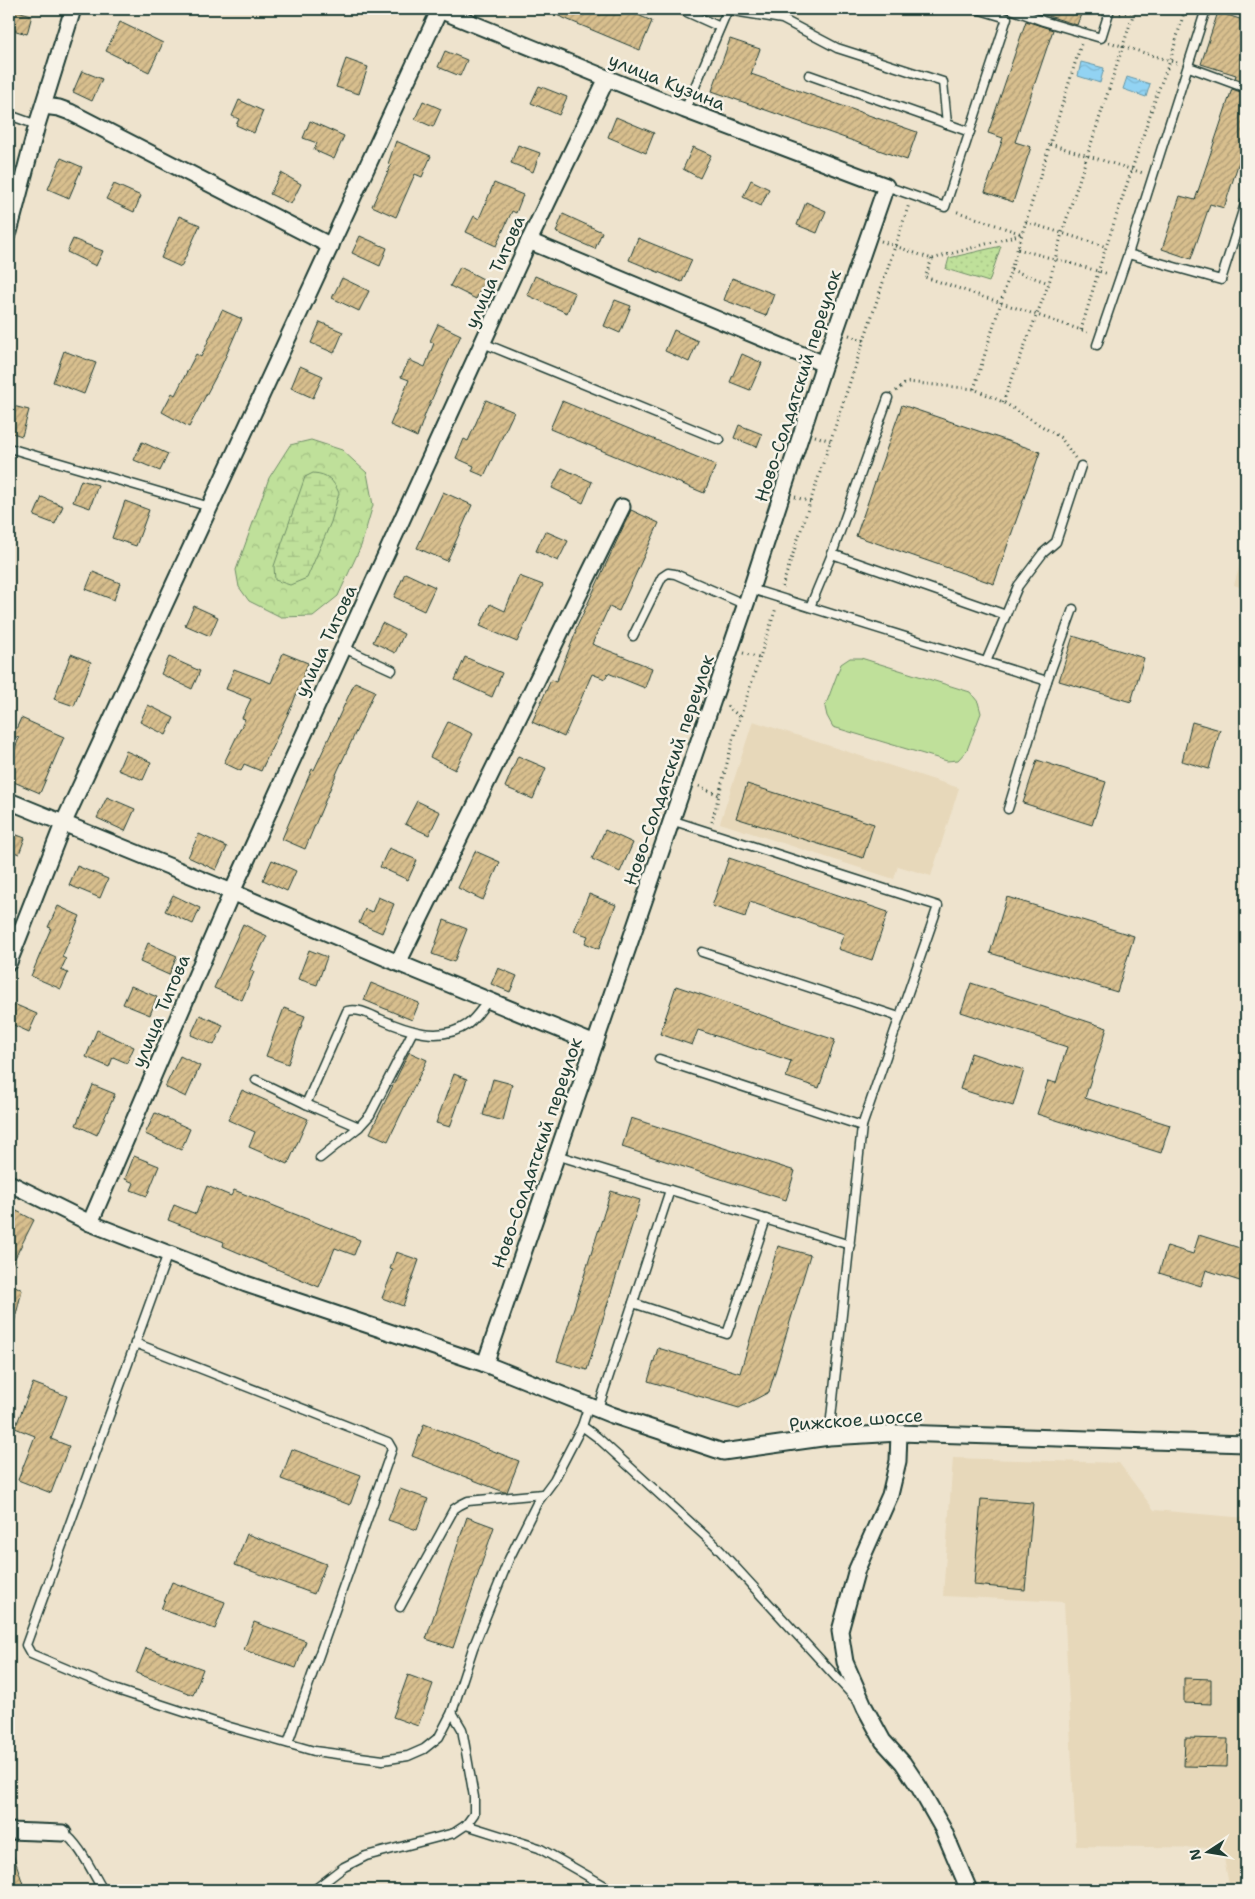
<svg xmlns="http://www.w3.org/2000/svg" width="1255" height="1899" viewBox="0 0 1255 1899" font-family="'Shantell Sans',sans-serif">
<defs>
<pattern id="forest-crowns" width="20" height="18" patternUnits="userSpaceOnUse" patternTransform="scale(1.25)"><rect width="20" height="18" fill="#bfe09a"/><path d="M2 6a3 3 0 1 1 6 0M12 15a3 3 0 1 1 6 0" fill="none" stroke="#a4c185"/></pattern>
<pattern id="wetland-marsh" width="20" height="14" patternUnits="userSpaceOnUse" patternTransform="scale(1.25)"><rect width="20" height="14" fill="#bfe09a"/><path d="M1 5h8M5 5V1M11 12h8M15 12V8" fill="none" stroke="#a4c185"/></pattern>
<pattern id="park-dots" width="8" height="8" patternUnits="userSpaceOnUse" patternTransform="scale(1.25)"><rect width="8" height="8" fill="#bfe09a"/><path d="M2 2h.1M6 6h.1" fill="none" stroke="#a4c185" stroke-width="1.8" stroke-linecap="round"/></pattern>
<pattern id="water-waves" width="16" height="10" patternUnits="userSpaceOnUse" patternTransform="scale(1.25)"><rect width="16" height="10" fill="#92d3f3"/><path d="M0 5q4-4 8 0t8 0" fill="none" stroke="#7db6d1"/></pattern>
<pattern id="building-hatch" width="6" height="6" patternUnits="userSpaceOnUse" patternTransform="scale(1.25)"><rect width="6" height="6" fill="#d8bf8e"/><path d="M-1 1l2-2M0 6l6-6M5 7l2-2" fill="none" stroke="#af9c75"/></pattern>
</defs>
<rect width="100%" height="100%" fill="#eee3cd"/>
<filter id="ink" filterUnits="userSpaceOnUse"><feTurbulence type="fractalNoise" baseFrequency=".02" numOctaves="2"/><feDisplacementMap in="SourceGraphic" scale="10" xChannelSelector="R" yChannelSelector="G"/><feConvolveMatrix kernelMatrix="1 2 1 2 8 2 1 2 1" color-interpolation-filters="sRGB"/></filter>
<g filter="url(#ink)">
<!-- built -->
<g fill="#e7d8ba">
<polygon points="1246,545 1246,589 1234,585"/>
<polygon points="753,721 959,788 931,876 898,866 894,879 720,823"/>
<polygon points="953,1458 1119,1463 1154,1510 1246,1518 1246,1890 1230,1890 1222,1848 1076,1846 1064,1602 943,1596"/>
</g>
<!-- forest -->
<polygon fill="url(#forest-crowns)" stroke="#6f8e67" points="311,440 342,450 367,473 373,505 361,546 338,596 313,616 281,617 249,601 239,587 236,570 269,478 290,445"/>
<!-- wetland -->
<path fill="url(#wetland-marsh)" stroke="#6f8e67" d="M313,473C328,474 333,480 339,493L331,522L307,578L290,585L275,580L274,566L305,477Z"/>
<!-- park -->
<polygon fill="url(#park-dots)" stroke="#6f8e67" points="1001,246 989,282 946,269 949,258"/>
<!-- pitch -->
<polygon fill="#bfe09a" stroke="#6f8e67" points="850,658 861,658 970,692 978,702 981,713 967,750 958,760 947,761 833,727 827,716 825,707 841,664"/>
<!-- water -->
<g fill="url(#water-waves)" stroke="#6497a7">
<polygon points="1081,62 1104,68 1100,83 1078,76"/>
<polygon points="1127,77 1150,84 1146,97 1123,89"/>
</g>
<!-- building -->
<g fill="url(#building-hatch)" stroke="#1f3d34">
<polygon points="9,9 32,15 27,34 9,29"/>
<polygon points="542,9 624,9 652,21 640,50"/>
<polygon points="1026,9 1083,9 1077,25"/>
<polygon points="1218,12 1246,21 1246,82 1235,78 1236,75 1201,64"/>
<polygon points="1026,21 1053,30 1015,142 1031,147 1013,202 985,192 1003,138 988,133"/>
<polygon points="120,22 163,43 149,72 106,51"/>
<polygon points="730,39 760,49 751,74 917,132 907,160 712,91"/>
<polygon points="445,51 467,60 460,76 438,67"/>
<polygon points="346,59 368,67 359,94 336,87"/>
<polygon points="82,71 102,79 92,101 73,92"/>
<polygon points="539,86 567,97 559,115 531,103"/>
<polygon points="1232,89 1246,94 1246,140 1224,208 1210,204 1191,259 1162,249 1180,196 1195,200"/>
<polygon points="239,100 263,111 254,133 236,125 239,119 232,116"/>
<polygon points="423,101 441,109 433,127 415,119"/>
<polygon points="616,117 654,133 646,153 608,137"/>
<polygon points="310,121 344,136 334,159 314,150 317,143 303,138"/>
<polygon points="396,141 431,156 422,177 415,174 396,217 372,206 391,165 388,164"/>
<polygon points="518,145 540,153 533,172 511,163"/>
<polygon points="693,147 711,155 700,178 683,169"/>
<polygon points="61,158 82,167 69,198 48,189"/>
<polygon points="281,173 301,184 291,204 270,194"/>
<polygon points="751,180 769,189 761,206 743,197"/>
<polygon points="494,183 523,195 516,213 512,211 496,246 466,232 474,216 479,219"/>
<polygon points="114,184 141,196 134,212 106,199"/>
<polygon points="806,202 826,211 817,233 797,225"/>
<polygon points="563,214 602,232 595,249 556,232"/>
<polygon points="179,216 200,225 181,267 161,258"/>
<polygon points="360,236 387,248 380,266 352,253"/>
<polygon points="638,238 692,260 682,282 629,260"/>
<polygon points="73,239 103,251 96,266 67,252"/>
<polygon points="460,267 485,280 476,299 450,286"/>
<polygon points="535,276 575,293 567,313 527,295"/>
<polygon points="342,278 369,291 359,311 332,298"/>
<polygon points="732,278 774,294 766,316 724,300"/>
<polygon points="615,300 631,306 620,333 604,326"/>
<polygon points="222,310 242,319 221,367 189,427 162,412 172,393 175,395 196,354 201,357"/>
<polygon points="320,322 343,332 334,353 311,343"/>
<polygon points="438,324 461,335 426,412 417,437 390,425 409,380 401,377 409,360 425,367 434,343 430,341"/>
<polygon points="674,330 698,341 689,362 665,351"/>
<polygon points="64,351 96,363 84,394 53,382"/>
<polygon points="742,354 762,363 750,390 730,382"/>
<polygon points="300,366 323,376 313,398 291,388"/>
<polygon points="486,400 514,412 484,476 472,471 474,466 456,458 464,439 468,441"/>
<polygon points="562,401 716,465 704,493 550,429"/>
<polygon points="9,405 29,410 22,436 9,432"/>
<polygon points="902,405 1040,452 994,584 856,536"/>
<polygon points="739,425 762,434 757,447 734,438"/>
<polygon points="142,442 168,454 160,471 134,460"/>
<polygon points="562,468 592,482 583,503 552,488"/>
<polygon points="81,480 98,485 90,508 73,502"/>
<polygon points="443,492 472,505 447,561 417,548"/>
<polygon points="42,497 63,506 55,524 34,516"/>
<polygon points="125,501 149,510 136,546 112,538"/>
<polygon points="631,510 659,523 619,611 609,607 592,644 652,668 645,688 608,673 605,679 592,674 564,737 532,722 551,680 556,682 576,632 575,631"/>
<polygon points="545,531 568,541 558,561 536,551"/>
<polygon points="93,572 120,583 114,600 86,589"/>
<polygon points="405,573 435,587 424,611 394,597"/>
<polygon points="519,576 543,585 517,642 480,626 490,604 505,611"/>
<polygon points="194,606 218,617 210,636 185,625"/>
<polygon points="382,623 404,634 395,653 373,642"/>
<polygon points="1073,636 1144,658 1131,702 1059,681"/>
<polygon points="283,653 308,663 293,703 261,771 244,764 241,771 224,763 245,719 242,718 251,699 226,689 234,669 271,683"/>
<polygon points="71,654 91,662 74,706 54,699"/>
<polygon points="169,657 200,671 192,689 161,674"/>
<polygon points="465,657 502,673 492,697 455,680"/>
<polygon points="355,682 375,691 338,770 305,849 282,839 312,769 314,770"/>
<polygon points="148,705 174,718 166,735 140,722"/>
<polygon points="21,718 64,737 40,793 9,780 9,764 19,738 13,736"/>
<polygon points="448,722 473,734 455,770 430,757"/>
<polygon points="1192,722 1220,730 1209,769 1182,761"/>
<polygon points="126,751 151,762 143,780 118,770"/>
<polygon points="518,756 546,768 533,799 505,787"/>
<polygon points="1037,760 1106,782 1092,825 1023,803"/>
<polygon points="747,784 874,824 863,858 736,818"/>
<polygon points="107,797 135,809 125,831 97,818"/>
<polygon points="417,801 440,812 429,835 405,824"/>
<polygon points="605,830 633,843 620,872 592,859"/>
<polygon points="9,832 25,838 19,854 9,850"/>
<polygon points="199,834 227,847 216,870 188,857"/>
<polygon points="389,848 417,860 408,880 380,867"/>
<polygon points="475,851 500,862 483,900 458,888"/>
<polygon points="729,858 888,912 872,960 838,949 844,934 750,902 745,917 712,906"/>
<polygon points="272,860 296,871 287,891 263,880"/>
<polygon points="77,866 108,879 100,898 69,885"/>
<polygon points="589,894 616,905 599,949 585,943 588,936 574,931"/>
<polygon points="173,895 200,908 193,924 165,911"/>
<polygon points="378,897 394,904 382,933 359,923 365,909 372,912"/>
<polygon points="1007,897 1134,936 1117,992 990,953"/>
<polygon points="58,906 80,916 62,957 66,959 61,970 68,973 61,989 31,976 51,928 48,927"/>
<polygon points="444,920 467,929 454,962 432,954"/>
<polygon points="243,924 267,936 250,970 254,972 242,1000 214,988"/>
<polygon points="148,943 177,956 169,975 140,962"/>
<polygon points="309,950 327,957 317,985 298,979"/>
<polygon points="498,968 517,976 510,992 491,984"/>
<polygon points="371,983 419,1003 412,1020 364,1000"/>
<polygon points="971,983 1107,1028 1085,1098 1170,1125 1161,1153 1037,1114 1048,1081 1056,1083 1067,1047 961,1012"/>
<polygon points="131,986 157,997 150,1015 123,1004"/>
<polygon points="676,986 835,1040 819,1088 786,1077 791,1061 698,1030 692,1045 660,1034"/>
<polygon points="14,1004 37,1014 29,1032 9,1023 9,1015"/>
<polygon points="284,1008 305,1016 288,1064 266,1056"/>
<polygon points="200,1015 223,1025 214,1045 191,1035"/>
<polygon points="97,1030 134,1047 127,1063 113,1057 109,1067 86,1057"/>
<polygon points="409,1052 427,1060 388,1141 370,1133"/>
<polygon points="971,1053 1024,1070 1013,1106 960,1089"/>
<polygon points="180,1056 200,1066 186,1097 165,1087"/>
<polygon points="454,1074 467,1079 450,1127 436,1123"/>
<polygon points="493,1079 512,1084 503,1121 483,1115"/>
<polygon points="93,1085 115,1094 97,1135 76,1125"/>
<polygon points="242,1090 308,1119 288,1164 249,1147 255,1132 228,1120"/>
<polygon points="155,1113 190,1129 181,1150 145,1134"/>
<polygon points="631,1118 795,1171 786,1200 622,1147"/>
<polygon points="134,1156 159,1166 147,1196 131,1190 134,1183 125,1179"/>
<polygon points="207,1186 231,1196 234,1190 360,1240 354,1255 335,1248 319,1287 223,1246 224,1242 168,1220 174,1205 196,1214"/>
<polygon points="611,1191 640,1200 587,1370 557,1361"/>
<polygon points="9,1207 34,1220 9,1270"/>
<polygon points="1199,1235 1246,1250 1246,1283 1206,1270 1201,1286 1159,1273 1167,1246 1193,1254"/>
<polygon points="778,1246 810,1255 769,1392 739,1408 648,1381 658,1348 740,1373"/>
<polygon points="396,1252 419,1260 403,1306 382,1298 393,1270 390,1269"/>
<polygon points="9,1282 22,1290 14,1323 9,1323"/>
<polygon points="33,1383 67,1396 51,1439 69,1446 51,1493 18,1480 35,1436 15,1428"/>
<polygon points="424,1424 519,1461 507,1492 504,1492 412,1456"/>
<polygon points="292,1449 361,1475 350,1505 281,1479"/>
<polygon points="400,1489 428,1499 417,1530 388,1520"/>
<polygon points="981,1499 1033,1503 1025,1590 974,1585"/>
<polygon points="467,1517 494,1527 453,1648 426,1639"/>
<polygon points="247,1534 326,1564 314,1594 235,1565"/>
<polygon points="172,1582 225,1602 215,1629 161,1609"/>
<polygon points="254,1622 306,1641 296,1668 244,1650"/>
<polygon points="146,1648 203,1669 193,1695 136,1673"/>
<polygon points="408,1675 433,1684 418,1726 393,1717"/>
<polygon points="1184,1678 1211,1679 1211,1704 1184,1703"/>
<polygon points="1185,1738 1228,1739 1227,1767 1184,1766"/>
<polygon points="9,1848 11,1848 25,1890 9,1890"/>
</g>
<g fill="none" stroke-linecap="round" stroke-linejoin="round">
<defs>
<g id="service">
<polyline points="680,9 720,27"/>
<polyline points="1011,9 1043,21 1101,38 1110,9"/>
<polyline points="727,10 782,19 837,48 943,82 947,124"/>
<polyline points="1189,67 1246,88"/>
<polyline points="809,75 970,132"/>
<polyline points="685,110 728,9"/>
<polyline points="9,115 37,125"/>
<polyline points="886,186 945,207 1007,18 977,9"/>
<polyline points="1128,254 1221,280 1246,201"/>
<polyline points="483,343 720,440"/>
<polyline points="1097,345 1128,254 1206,9"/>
<polyline points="9,448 210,507"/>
<polyline points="832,554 888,398"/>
<polyline points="751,589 1047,681"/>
<polyline points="810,607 832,554 1006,615"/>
<polyline points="633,636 662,577 668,573 675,574 746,605"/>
<polyline points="344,648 392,670"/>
<polyline points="986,662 1018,586 1043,553 1056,542 1081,466"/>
<polyline points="1008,809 1047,681 1073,609"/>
<polyline points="671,820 938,906 862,1126 829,1437"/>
<polyline points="702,952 899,1017"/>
<polyline points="659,1059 862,1126"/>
<path d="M256,1080L306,1104L347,1011C359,1008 369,1014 380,1019C407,1031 441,1043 468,1024C476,1018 482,1008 488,1001"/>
<polyline points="306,1104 359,1127 370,1115 413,1031"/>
<polyline points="556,1155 850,1245"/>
<polyline points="320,1158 359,1127"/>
<polyline points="168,1253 26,1645 31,1654 117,1690 230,1727 314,1751 383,1760 408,1756 424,1749 439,1737 452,1712 473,1648 509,1559 537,1503 554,1480 582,1426 589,1405"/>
<polyline points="633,1303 727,1334 766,1219"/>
<polyline points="135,1343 388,1442 392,1449 288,1743"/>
<polyline points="598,1409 670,1190"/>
<polyline points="582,1426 597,1437 715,1545 857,1700"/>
<polyline points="400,1607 454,1509 460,1505 468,1501 543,1494"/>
<polyline points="466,1825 539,1848 612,1890"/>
<path d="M63,1833C79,1842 93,1874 103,1890"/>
<polyline points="314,1890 344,1867 366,1856 454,1833 466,1825 474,1814 474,1797 462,1729 452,1712"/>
</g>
<g id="minor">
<polyline points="437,9 685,110 886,186 824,364 751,589 485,1364"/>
<polyline points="44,106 59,108 70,112 331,246"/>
<polyline points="9,232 37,125 73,9"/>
<polyline points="529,241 824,364"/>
<polyline points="9,801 232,892 398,963 595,1044"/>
<polyline points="9,962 63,824 440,9"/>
<polyline points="398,963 622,507"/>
<polyline points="9,1183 90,1223 246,1284 485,1364 612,1415 723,1452 829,1437 899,1433 1246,1444"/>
<polyline points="90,1223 232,892 529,241 607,78"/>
<polyline points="899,1433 898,1461 890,1495 857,1569 840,1631 845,1662 865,1708 883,1741 903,1763 919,1787 943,1829 969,1890"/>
<polyline points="9,1831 63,1833"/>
</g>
</defs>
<!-- service casing -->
<use href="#service" stroke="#1f3d34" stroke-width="11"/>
<!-- minor casing -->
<use href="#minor" stroke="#1f3d34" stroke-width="19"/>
<!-- path -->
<g stroke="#1f3d34" stroke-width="3" stroke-dasharray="1 4" stroke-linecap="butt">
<polyline points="1236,9 1246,12"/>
<polyline points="1120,14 1141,9"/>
<polyline points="1109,42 1177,63"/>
<polyline points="1050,144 1143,173"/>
<polyline points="1026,222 1107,247"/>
<polyline points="881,241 932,259 1022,234 955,211"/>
<polyline points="1018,249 1109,274"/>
<polyline points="932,259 925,277 1090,333"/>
<polyline points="1011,270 1049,283"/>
<polyline points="1081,330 1102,259 1158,91 1170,61 1185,9"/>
<polyline points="849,335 865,341"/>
<polyline points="974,389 1081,44"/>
<polyline points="896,391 907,382 974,389 1003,402 1061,438 1075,458"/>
<polyline points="1003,402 1049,283 1062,233 1135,9"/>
<polyline points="815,436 831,441"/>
<polyline points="795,497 811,502"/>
<polyline points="782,587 909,204"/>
<polyline points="743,653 759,658"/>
<polyline points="727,706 740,717"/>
<polyline points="699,786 719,795"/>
<polyline points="712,822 734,736 776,608"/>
</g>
<!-- service -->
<use href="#service" stroke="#f7f3e8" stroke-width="8"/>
<!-- minor -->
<use href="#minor" stroke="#f7f3e8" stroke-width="15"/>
</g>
</g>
<g text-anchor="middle" stroke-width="5" stroke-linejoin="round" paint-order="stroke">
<!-- street labels -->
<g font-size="18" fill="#1f3d34" stroke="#f7f3e8">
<text transform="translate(667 82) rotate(22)" y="6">улица Кузина</text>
<text transform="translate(495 272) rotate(-66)" y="6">улица Титова</text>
<text transform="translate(798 386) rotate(-72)" y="6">Ново-Солдатский переулок</text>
<text transform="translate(326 641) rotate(-65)" y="6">улица Титова</text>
<text transform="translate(669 770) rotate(-71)" y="6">Ново-Солдатский переулок</text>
<text transform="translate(161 1011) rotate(-67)" y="6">улица Титова</text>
<text transform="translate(537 1153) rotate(-71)" y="6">Ново-Солдатский переулок</text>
<text transform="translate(856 1420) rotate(-4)" y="6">Рижское шоссе</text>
</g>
</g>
<!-- margin -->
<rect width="1255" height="1899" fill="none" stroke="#f7f3e8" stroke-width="30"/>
<rect x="15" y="15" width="1225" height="1869" fill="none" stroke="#1f3d34" stroke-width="2" filter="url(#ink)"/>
<!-- north arrow -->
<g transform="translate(1208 1852) rotate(258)" stroke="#f7f3e8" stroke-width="4" paint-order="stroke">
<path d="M0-4L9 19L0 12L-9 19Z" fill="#1f3d34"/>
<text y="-8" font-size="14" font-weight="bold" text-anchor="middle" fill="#1f3d34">N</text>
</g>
</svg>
